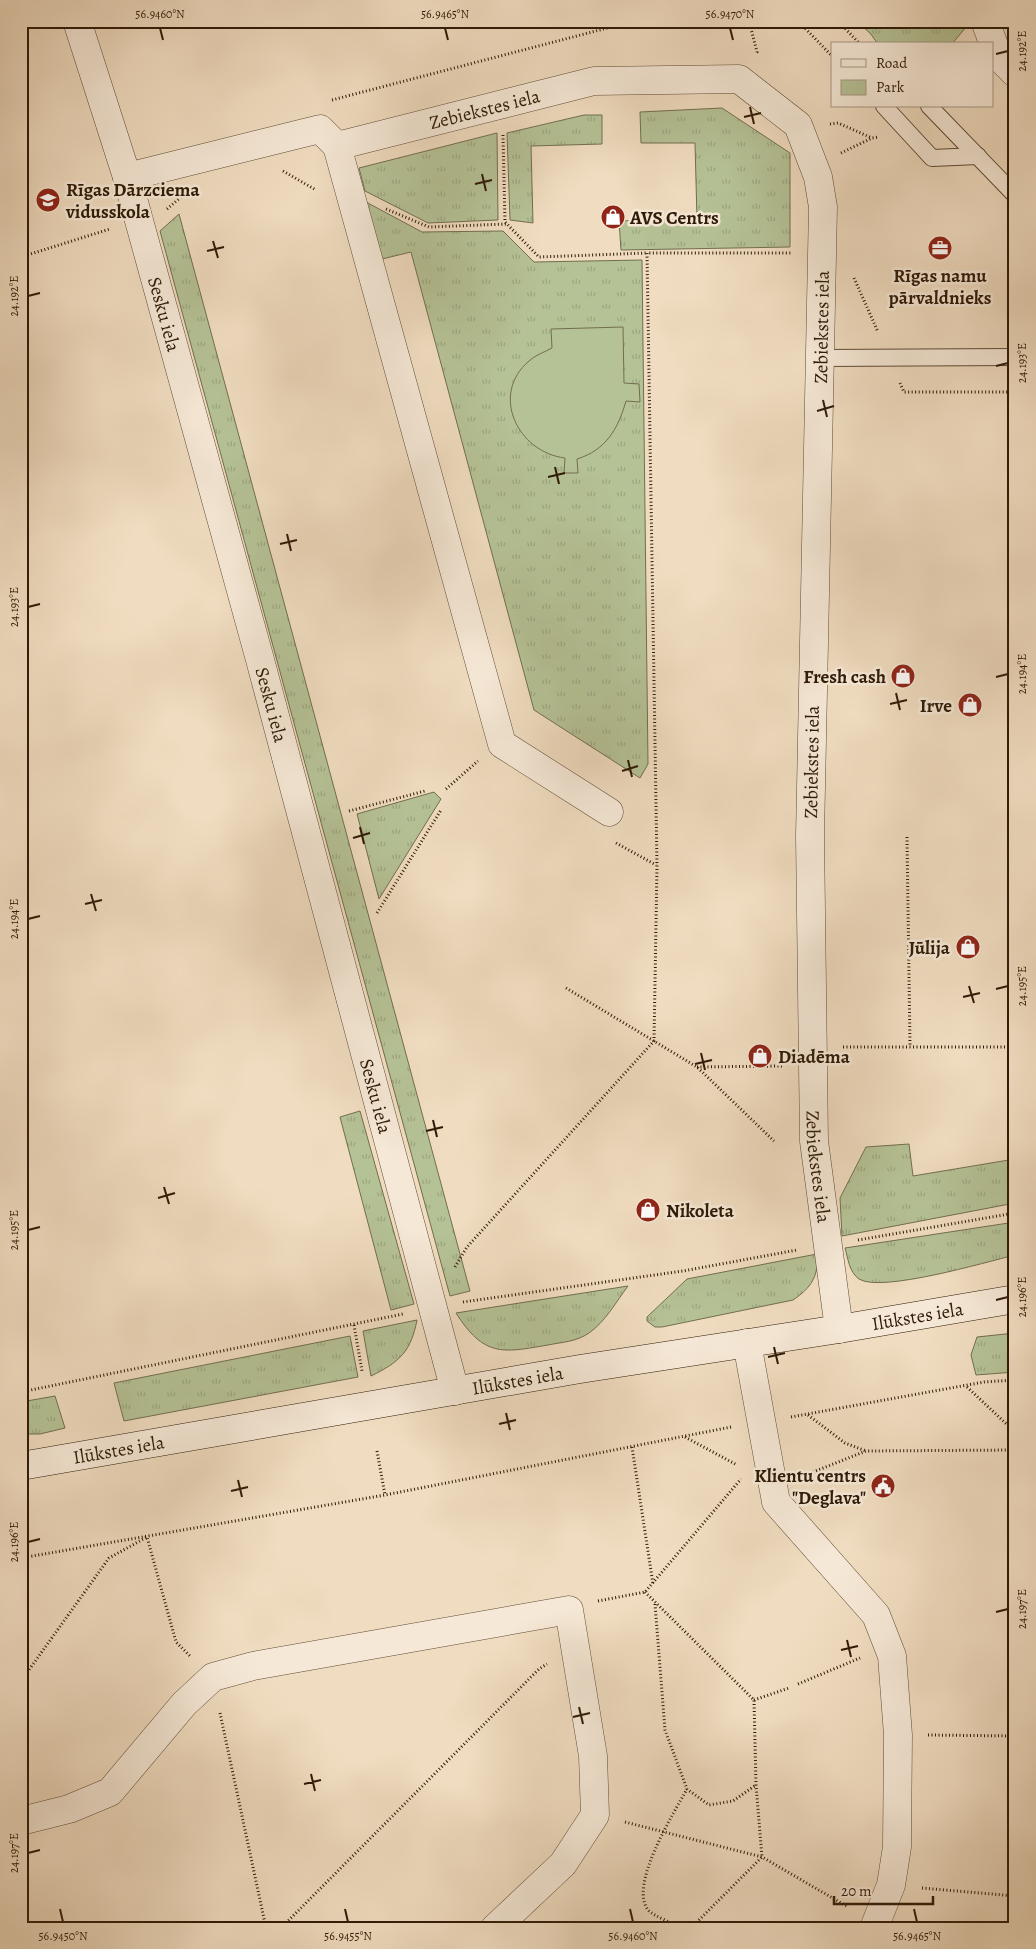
<svg xmlns="http://www.w3.org/2000/svg" width="1036" height="1949" viewBox="0 0 1036 1949" font-family="Alegreya,serif">
<defs>
<pattern id="grass-tufts" width="24" height="20" patternUnits="userSpaceOnUse" patternTransform="scale(1.25)"><rect width="24" height="20" fill="#b5c296"/><path d="M3 7l-1-3M5 7V3M7 7l1-3M15 17l-1-3M17 17v-4M19 17l1-3" fill="none" stroke="#9ca680"/></pattern>
</defs>
<rect width="100%" height="100%" fill="#f0dcc0"/>
<filter id="stains"><feTurbulence type="fractalNoise" baseFrequency=".004" numOctaves="4"/><feColorMatrix values="0 0 0 0 .2 0 0 0 0 .09 0 0 0 0 .02 0 0 0 .5 -.17"/></filter>
<radialGradient id="worn" r=".72"><stop offset=".6" stop-color="#630" stop-opacity="0"/><stop offset="1" stop-color="#630" stop-opacity=".3"/></radialGradient>
<!-- grass -->
<g fill="url(#grass-tufts)" stroke="#726e4e">
<polygon points="856,21 971,21 952,44 878,44 870,33"/>
<polygon points="722,108 790,153 790,247 621,250 619,221 697,219 695,143 641,143 640,112"/>
<polygon points="584,115 602,115 602,144 531,146 533,223 510,220 507,133"/>
<polygon points="497,133 498,220 428,223 365,191 359,168"/>
<polygon points="366,202 422,232 503,231 534,262 642,260 648,764 640,778 534,710 411,252 382,259"/>
<polygon points="179,214 470,1291 450,1296 160,231"/>
<polygon points="434,792 441,799 379,899 357,814"/>
<polygon points="360,1111 414,1304 391,1310 340,1117"/>
<polygon points="909,1144 913,1176 1015,1159 1015,1203 842,1236 840,1198 866,1147"/>
<path d="M1015,1222V1255C986,1262 881,1293 859,1279C849,1272 848,1258 845,1248Z"/>
<path d="M817,1254C819,1276 811,1288 793,1300L662,1327H655L647,1321V1317L687,1279Z"/>
<path d="M628,1286C616,1302 605,1322 589,1333C576,1342 562,1342 548,1345C502,1353 484,1357 456,1313Z"/>
<path d="M417,1320C411,1351 400,1362 371,1376L363,1331Z"/>
<polygon points="1015,1333 1015,1372 976,1375 971,1355 977,1337"/>
<polygon points="350,1336 358,1377 124,1421 114,1383"/>
<polygon points="55,1396 65,1428 40,1434 21,1434 21,1402"/>
</g>
<!-- park -->
<path fill="#b5c296" stroke="#726e4e" d="M623,327L624,383L639,384L640,402L626,401C618,429 606,450 577,459L578,473H564L565,458C517,452 490,394 529,361C535,355 545,352 552,348L551,329Z"/>
<g fill="none" stroke-linecap="round" stroke-linejoin="round">
<defs>
<g id="lane">
<polyline points="884,106 932,158 978,156"/>
<polyline points="929,106 1015,195"/>
<polyline points="820,358 1015,357"/>
</g>
<g id="street">
<path id="s1" d="M77,21L127,177L259,656L455,1391"/>
<polyline points="985,21 998,56 1015,73"/>
<polyline points="337,146 502,744 609,812"/>
<path id="s2" d="M127,177L320,129L337,146L594,81L739,79L798,125L818,177L823,207L810,836L814,1141L839,1329"/>
<polyline points="747,1343 776,1502 876,1615 892,1656 898,1735 897,1847 891,1885 874,1928"/>
<polyline points="21,1821 69,1809 110,1792 184,1704 213,1677 253,1666 569,1610 593,1756 595,1815 563,1864 495,1928"/>
</g>
<g id="secondary">
<path id="s3" d="M21,1466L580,1369L839,1329L1015,1299"/>
</g>
</defs>
<!-- lane casing -->
<use href="#lane" stroke="#5f4a35" stroke-width="18"/>
<!-- street casing -->
<use href="#street" stroke="#5f4a35" stroke-width="29"/>
<!-- secondary casing -->
<use href="#secondary" stroke="#2f1a07" stroke-width="29"/>
<!-- path -->
<g stroke="#2f1a07" stroke-width="3" stroke-dasharray="1 2.5" stroke-linecap="butt">
<polyline points="749,21 757,52 755,54"/>
<polyline points="798,21 832,56"/>
<polyline points="838,21 860,44"/>
<polyline points="332,100 634,21"/>
<polyline points="830,124 838,123 872,138"/>
<polyline points="503,135 505,222 539,257 647,253"/>
<polyline points="841,153 872,138 879,137"/>
<polyline points="283,171 316,190"/>
<polyline points="167,209 181,197"/>
<polyline points="386,209 429,227 506,224"/>
<polyline points="21,257 110,229"/>
<polyline points="854,278 878,332"/>
<polyline points="900,383 904,392 1015,392"/>
<polyline points="446,789 478,761"/>
<polyline points="349,811 425,791"/>
<polyline points="907,837 910,1046"/>
<polyline points="616,843 656,865"/>
<polyline points="377,913 441,810"/>
<polyline points="566,988 697,1067 774,1141"/>
<polyline points="843,1047 1015,1047"/>
<polyline points="697,1067 782,1066"/>
<polyline points="858,1240 1015,1213"/>
<polyline points="455,1267 467,1247 654,1041 657,866 647,253 791,253"/>
<polyline points="463,1302 683,1271 797,1250"/>
<polyline points="354,1325 362,1371"/>
<polyline points="967,1387 1015,1432"/>
<polyline points="21,1392 403,1314"/>
<polyline points="808,1415 845,1443 866,1451"/>
<polyline points="791,1417 984,1382 1015,1380"/>
<polyline points="685,1437 737,1465"/>
<polyline points="632,1447 653,1584"/>
<polyline points="377,1451 385,1495"/>
<polyline points="803,1476 866,1451 1015,1450"/>
<polyline points="21,1558 385,1495 731,1427"/>
<polyline points="645,1592 754,1700 756,1785 762,1857 691,1928"/>
<polyline points="598,1601 645,1592 741,1479"/>
<polyline points="655,1604 665,1730 687,1789 709,1805 733,1801 756,1785"/>
<polyline points="21,1681 109,1558 147,1537 176,1642 191,1657"/>
<polyline points="798,1684 860,1658"/>
<polyline points="754,1700 789,1688"/>
<polyline points="220,1713 266,1928"/>
<polyline points="928,1735 1015,1736"/>
<polyline points="625,1822 762,1857 848,1907"/>
<polyline points="922,1888 1015,1896"/>
<polyline points="281,1928 539,1669 547,1664"/>
<path d="M680,1928C673,1923 654,1916 649,1911C627,1887 674,1813 687,1789"/>
</g>
<!-- lane -->
<use href="#lane" stroke="#f5e8d6" stroke-width="16"/>
<!-- street -->
<use href="#street" stroke="#f5e8d6" stroke-width="28"/>
<!-- secondary -->
<use href="#secondary" stroke="#f5e8d6" stroke-width="28"/>
</g>
<!-- ticks -->
<path fill="none" stroke="#2f1a07" stroke-width="2" d="M160,28L163,40M445,28L448,40M730,28L733,40M996,54L1008,51M750,107L754,124M744,117L761,113M482,174L486,191M475,184L492,180M213,241L218,258M207,251L224,247M28,296L40,293M996,366L1008,363M823,400L827,417M817,411L834,406M555,467L559,484M548,477L565,473M287,534L291,551M280,544L297,540M28,607L40,604M996,677L1008,674M896,693L900,710M890,704L907,700M628,760L632,777M622,771L638,766M360,827L364,844M353,838L370,833M91,894L96,911M85,904L102,900M28,919L40,916M969,986L974,1003M996,989L1008,986M963,997L980,993M701,1053L705,1070M695,1064L712,1060M433,1120L437,1137M426,1131L443,1127M164,1187L169,1204M158,1198L175,1193M28,1230L40,1227M996,1300L1008,1297M774,1347L778,1364M768,1357L785,1353M506,1413L510,1430M499,1424L516,1420M238,1480L242,1497M231,1491L248,1487M28,1542L40,1539M996,1612L1008,1609M847,1640L851,1657M841,1650L858,1646M579,1707L583,1724M573,1717L590,1713M311,1774L315,1791M304,1784L321,1780M28,1853L40,1850M60,1909L63,1922M345,1909L348,1922M630,1909L633,1922M914,1909L917,1922"/>
<!-- icons -->
<defs>
<symbol id="school-disc" viewBox="-11 -11 22 22"><circle r="9.5" fill="#8f2418" stroke="#f5e8d6"/><path d="M0-5L7-2L0 1L-7-2ZM-4 1L0 2.5L4 1V4Q0 6-4 4Z" fill="#fff"/></symbol>
<symbol id="shop-disc" viewBox="-11 -11 22 22"><circle r="9.5" fill="#8f2418" stroke="#f5e8d6"/><path d="M-5-2.5h2.3a2.7 3.5 0 0 1 5.4 0H5L5.5 6h-11ZM-1.5-2.5h3a1.5 2.3 0 0 0-3 0Z" fill="#fff"/></symbol>
<symbol id="office-disc" viewBox="-11 -11 22 22"><circle r="9.5" fill="#8f2418" stroke="#f5e8d6"/><path d="M-6-3h4V-5.5h4V-3h4V5H-6ZM-1-4.5V-3h2v-1.5ZM-6 0V1H6V0Z" fill="#fff"/></symbol>
<symbol id="civic-disc" viewBox="-11 -11 22 22"><circle r="9.5" fill="#8f2418" stroke="#f5e8d6"/><path d="M-.6-6.5H3V-4.5H.6V-3L4-1V1h2V6H-6V1h2V-1L-.6-3ZM-1.2 2.5V6h2.4V2.5Z" fill="#fff"/></symbol>
</defs>
<g fill-rule="evenodd">
<use href="#school-disc" x="34" y="186" width="28" height="28"/>
<use href="#shop-disc" x="599" y="203" width="28" height="28"/>
<use href="#office-disc" x="926" y="234" width="28" height="28"/>
<use href="#shop-disc" x="889" y="662" width="28" height="28"/>
<use href="#shop-disc" x="956" y="691" width="28" height="28"/>
<use href="#shop-disc" x="954" y="933" width="28" height="28"/>
<use href="#shop-disc" x="746" y="1042" width="28" height="28"/>
<use href="#shop-disc" x="634" y="1196" width="28" height="28"/>
<use href="#civic-disc" x="869" y="1472" width="28" height="28"/>
</g>
<g text-anchor="middle" stroke-width="5" stroke-linejoin="round" paint-order="stroke">
<!-- street labels -->
<g font-size="19" fill="#2f1a07" stroke="#f5e8d6">
<text dy="7" stroke="none"><textPath href="#s2" startOffset="375">Zebiekstes iela</textPath></text>
<text dy="7" stroke="none"><textPath href="#s1" startOffset="306">Sesku iela</textPath></text>
<text transform="translate(821 327) rotate(-89)" y="7">Zebiekstes iela</text>
<text dy="7" stroke="none"><textPath href="#s1" startOffset="711">Sesku iela</textPath></text>
<text transform="translate(811 762) rotate(-89)" y="7">Zebiekstes iela</text>
<text dy="7" stroke="none"><textPath href="#s1" startOffset="1116">Sesku iela</textPath></text>
<text dy="7" stroke="none"><textPath href="#s2" startOffset="1754">Zebiekstes iela</textPath></text>
<text dy="7" stroke="none"><textPath href="#s3" startOffset="909">Ilūkstes iela</textPath></text>
<text dy="7" stroke="none"><textPath href="#s3" startOffset="504">Ilūkstes iela</textPath></text>
<text dy="7" stroke="none"><textPath href="#s3" startOffset="99">Ilūkstes iela</textPath></text>
</g>
<!-- poi labels -->
<g font-size="19" font-weight="bold" fill="#2f1a07" stroke="#f5e8d6" text-anchor="start">
<text x="66" y="196">Rīgas Dārzciema<tspan x="66" dy="22">vidusskola</tspan></text>
<text x="630" y="224">AVS Centrs</text>
<text x="940" y="282" text-anchor="middle">Rīgas namu<tspan x="940" dy="22">pārvaldnieks</tspan></text>
<text x="886" y="683" text-anchor="end">Fresh cash</text>
<text x="952" y="712" text-anchor="end">Irve</text>
<text x="950" y="954" text-anchor="end">Jūlija</text>
<text x="778" y="1063">Diadēma</text>
<text x="666" y="1217">Nikoleta</text>
<text x="866" y="1482" text-anchor="end">Klientu centrs<tspan x="866" dy="22">"Deglava"</tspan></text>
</g>
</g>
<!-- margin -->
<rect width="1036" height="1949" fill="none" stroke="#f0dcc0" stroke-width="55"/>
<!-- legend -->
<rect x="831" y="42" width="162" height="65" fill="#f5e8d6" stroke="#a69683"/>
<rect x="841" y="59" width="25" height="8" fill="#f5e8d6" stroke="#a69683"/>
<text x="876" y="68" font-size="15" fill="#2f1a07">Road</text>
<rect x="841" y="80" width="25" height="15" fill="#b5c296" stroke="#a69683"/>
<text x="876" y="92" font-size="15" fill="#2f1a07">Park</text>
<!-- scale -->
<path d="M834 1896v8h99v-8" fill="none" stroke="#2f1a07" stroke-width="2.5"/>
<text x="841" y="1896" font-size="15" fill="#2f1a07" stroke="#f5e8d6" stroke-width="4" paint-order="stroke">20 m</text>
<rect x="28" y="28" width="980" height="1894" fill="none" stroke="#2f1a07" stroke-width="2"/>
<g font-size="12" text-anchor="middle" fill="#2f1a07">
<text x="160" y="18">56.9460°N</text>
<text x="445" y="18">56.9465°N</text>
<text x="730" y="18">56.9470°N</text>
<text transform="translate(1022 51) rotate(-90)" y="4">24.192°E</text>
<text transform="translate(14 296) rotate(-90)" y="4">24.192°E</text>
<text transform="translate(1022 363) rotate(-90)" y="4">24.193°E</text>
<text transform="translate(14 607) rotate(-90)" y="4">24.193°E</text>
<text transform="translate(1022 674) rotate(-90)" y="4">24.194°E</text>
<text transform="translate(14 919) rotate(-90)" y="4">24.194°E</text>
<text transform="translate(1022 986) rotate(-90)" y="4">24.195°E</text>
<text transform="translate(14 1230) rotate(-90)" y="4">24.195°E</text>
<text transform="translate(1022 1297) rotate(-90)" y="4">24.196°E</text>
<text transform="translate(14 1542) rotate(-90)" y="4">24.196°E</text>
<text transform="translate(1022 1609) rotate(-90)" y="4">24.197°E</text>
<text transform="translate(14 1853) rotate(-90)" y="4">24.197°E</text>
<text x="63" y="1940">56.9450°N</text>
<text x="348" y="1940">56.9455°N</text>
<text x="633" y="1940">56.9460°N</text>
<text x="917" y="1940">56.9465°N</text>
</g>
<rect width="100%" height="100%" filter="url(#stains)"/>
<rect width="100%" height="100%" fill="url(#worn)"/>
</svg>
